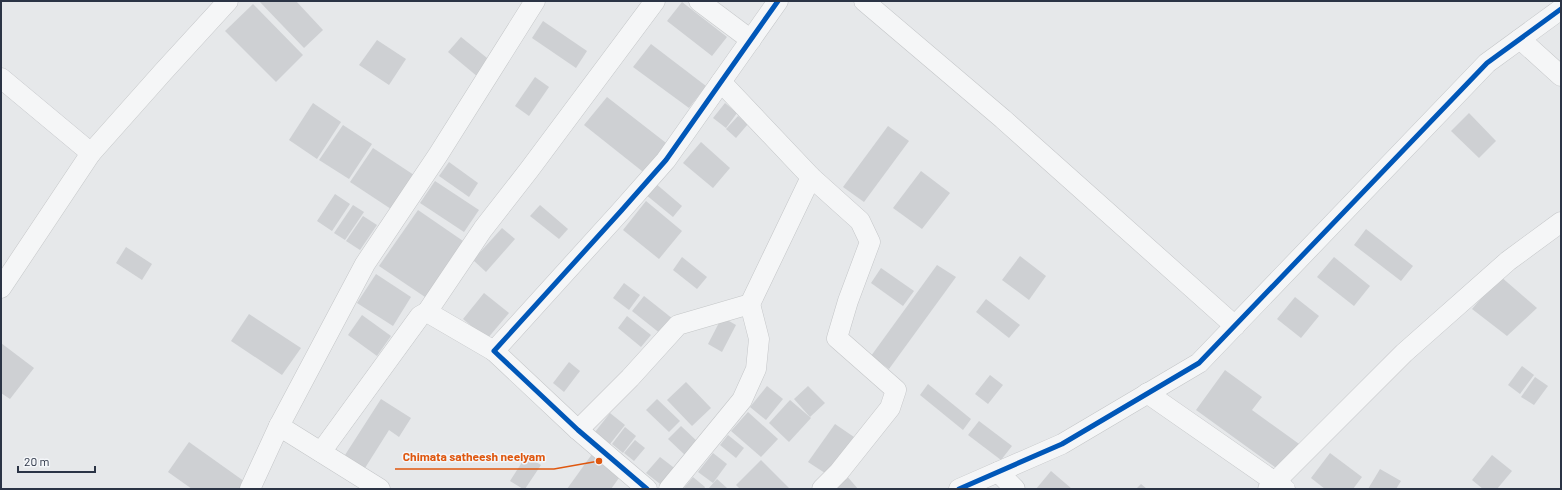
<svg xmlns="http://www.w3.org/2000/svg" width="1562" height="490" viewBox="0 0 1562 490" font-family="Barlow,sans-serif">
<rect width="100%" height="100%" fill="#e6e8ea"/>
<!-- building -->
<g fill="#ced0d3">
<polygon points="259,1 296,1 323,30 304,48"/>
<polygon points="682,2 727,37 712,56 667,21"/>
<polygon points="253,4 303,55 276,82 225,31"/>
<polygon points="543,21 587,51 576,68 532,38"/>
<polygon points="461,37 492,62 478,77 448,52"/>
<polygon points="377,40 406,59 389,85 359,65"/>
<polygon points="651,44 706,86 689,108 633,67"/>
<polygon points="535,77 549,87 529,116 515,106"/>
<polygon points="607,97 670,146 647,175 584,125"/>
<polygon points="313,103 341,122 317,159 289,140"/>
<polygon points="725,103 737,113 726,128 713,118"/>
<polygon points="1469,113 1496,141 1479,158 1451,131"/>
<polygon points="738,116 748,124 736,138 726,129"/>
<polygon points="343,125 372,144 349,179 319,160"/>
<polygon points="888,126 909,141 864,202 843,187"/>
<polygon points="701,142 730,168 713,188 683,163"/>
<polygon points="373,148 417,177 394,211 350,182"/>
<polygon points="449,162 478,183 469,197 439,176"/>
<polygon points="921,171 950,193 922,229 893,208"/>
<polygon points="435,181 479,210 464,232 420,203"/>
<polygon points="655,183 682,206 673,217 645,194"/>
<polygon points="335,194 350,204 332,231 317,221"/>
<polygon points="646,201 682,231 659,259 623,230"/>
<polygon points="353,205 364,212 345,240 334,233"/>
<polygon points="540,205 568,229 559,239 530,216"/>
<polygon points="418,210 466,243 428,299 379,266"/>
<polygon points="363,216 377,225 360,250 346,241"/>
<polygon points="502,228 515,239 486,272 473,260"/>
<polygon points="1366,229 1413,266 1401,281 1354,245"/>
<polygon points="126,247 152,264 142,280 116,263"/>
<polygon points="1020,256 1046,276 1029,300 1002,280"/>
<polygon points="682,257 707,277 697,289 673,270"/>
<polygon points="1334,257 1370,286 1354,306 1317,277"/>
<polygon points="937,265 956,277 889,369 871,356"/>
<polygon points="881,268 914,291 903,306 871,283"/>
<polygon points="376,274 411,297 393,326 357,303"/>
<polygon points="1500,276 1537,308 1507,336 1472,309"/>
<polygon points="624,283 640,295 629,310 613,298"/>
<polygon points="484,293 509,313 487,339 463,319"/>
<polygon points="644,296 673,319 661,334 632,311"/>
<polygon points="1295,297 1319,316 1301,338 1277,319"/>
<polygon points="986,299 1020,325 1009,338 976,312"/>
<polygon points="249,314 301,348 282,375 231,341"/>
<polygon points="362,315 391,336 377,356 348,335"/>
<polygon points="627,316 651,335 641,347 618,328"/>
<polygon points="722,317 736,325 722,352 708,344"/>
<polygon points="1,343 34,368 10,399 1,393"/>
<polygon points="569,362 580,371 564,392 553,383"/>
<polygon points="1522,366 1534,375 1520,394 1508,385"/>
<polygon points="1225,370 1262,397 1252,410 1302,446 1283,473 1196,410"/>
<polygon points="990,375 1003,385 988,404 975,394"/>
<polygon points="1535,377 1548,386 1534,405 1521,397"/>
<polygon points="686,382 711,408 692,426 667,400"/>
<polygon points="928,384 971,419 963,430 920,395"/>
<polygon points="767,386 783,399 766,420 750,407"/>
<polygon points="808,386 825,403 810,417 794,399"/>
<polygon points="381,399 411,418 399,437 389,430 365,468 345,455"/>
<polygon points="657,399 680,421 669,432 646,410"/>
<polygon points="790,400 811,418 789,442 769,423"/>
<polygon points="748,412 778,439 761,457 731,431"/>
<polygon points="610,413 625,425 610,444 595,432"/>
<polygon points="979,421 1012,446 1001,460 968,435"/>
<polygon points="835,424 854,437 828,475 808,462"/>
<polygon points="681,426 699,443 686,456 668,439"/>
<polygon points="625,427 636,436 623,453 612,444"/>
<polygon points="728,435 744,448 736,458 720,445"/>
<polygon points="635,440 645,448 634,461 624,453"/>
<polygon points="189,442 248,484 245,489 192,489 168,472"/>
<polygon points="595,450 624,471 611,489 567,489"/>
<polygon points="713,453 727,464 713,483 698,472"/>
<polygon points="1330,453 1362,477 1353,489 1325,489 1311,478"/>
<polygon points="1492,455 1512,471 1497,489 1483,489 1472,480"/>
<polygon points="526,456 541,465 525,489 523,489 510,481"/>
<polygon points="660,457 677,470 664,487 646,473"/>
<polygon points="761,460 790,489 740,489 736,485"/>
<polygon points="1380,469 1401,481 1396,489 1368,489"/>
<polygon points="1051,471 1072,489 1036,489"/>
<polygon points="846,475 858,489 830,489"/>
<polygon points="693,477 705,487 704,489 683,489"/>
<polygon points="717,479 727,488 726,489 708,489"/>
<polygon points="1141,484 1147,489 1136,489"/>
</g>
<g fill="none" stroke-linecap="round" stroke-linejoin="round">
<defs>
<g id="street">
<polyline points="699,1 751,40"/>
<polyline points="864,1 1003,119 1235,326"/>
<polyline points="1520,39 1561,76"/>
<polyline points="1,78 91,153"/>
<polyline points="721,82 811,177 860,221 870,242 848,301 837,338 896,390 890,408 839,472 822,489"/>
<polyline points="1,288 91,153 163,72 228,1"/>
<polyline points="427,312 483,229 529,170 655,1"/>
<polyline points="1147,393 1285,489"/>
<polyline points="279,426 365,264 438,155 535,1"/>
<polyline points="578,430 630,378 678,325 750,304 811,177"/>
<polyline points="321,452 420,316 427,312 494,351"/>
<polyline points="998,472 1015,489"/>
<polyline points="250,489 279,426 380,489"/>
<polyline points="647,489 578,430 494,351 621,211 666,160 778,1"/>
<polyline points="669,489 742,400 756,369 759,339 750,304"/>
<polyline points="959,489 1062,444 1199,363 1487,63 1561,9"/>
<polyline points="1268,489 1404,353 1508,261 1561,222"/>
</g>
</defs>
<!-- street casing -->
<use href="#street" stroke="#c4c6c8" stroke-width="21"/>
<!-- street -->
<use href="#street" stroke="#f5f6f7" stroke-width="20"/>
<defs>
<g id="cycleway">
<polyline points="647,489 578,430 494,351 621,211 666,160 778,1"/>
<polyline points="959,489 1062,444 1199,363 1487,63 1561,9"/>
</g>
</defs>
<!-- cycleway casing -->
<use href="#cycleway" stroke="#f4f6f9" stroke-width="8"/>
<!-- cycleway -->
<use href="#cycleway" stroke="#0057b8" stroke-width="5"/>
</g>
<!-- callouts -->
<path fill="none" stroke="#df570f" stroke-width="1.5" d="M599 461L554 469H395"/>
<circle fill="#df570f" stroke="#f4f6f9" stroke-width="1.5" cx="599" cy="461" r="4"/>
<g font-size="12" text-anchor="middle" font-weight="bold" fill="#df570f" stroke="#f4f6f9" stroke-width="3" stroke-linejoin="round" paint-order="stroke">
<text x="474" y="461">Chimata satheesh neelyam</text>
</g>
<!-- border -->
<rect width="1562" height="490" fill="none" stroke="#2b3445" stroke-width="4"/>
<!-- scale -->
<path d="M18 466v6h77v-6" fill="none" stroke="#2b3445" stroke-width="2"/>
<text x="24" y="466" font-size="12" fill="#2b3445" stroke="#f4f6f9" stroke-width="3" paint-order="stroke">20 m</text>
</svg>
